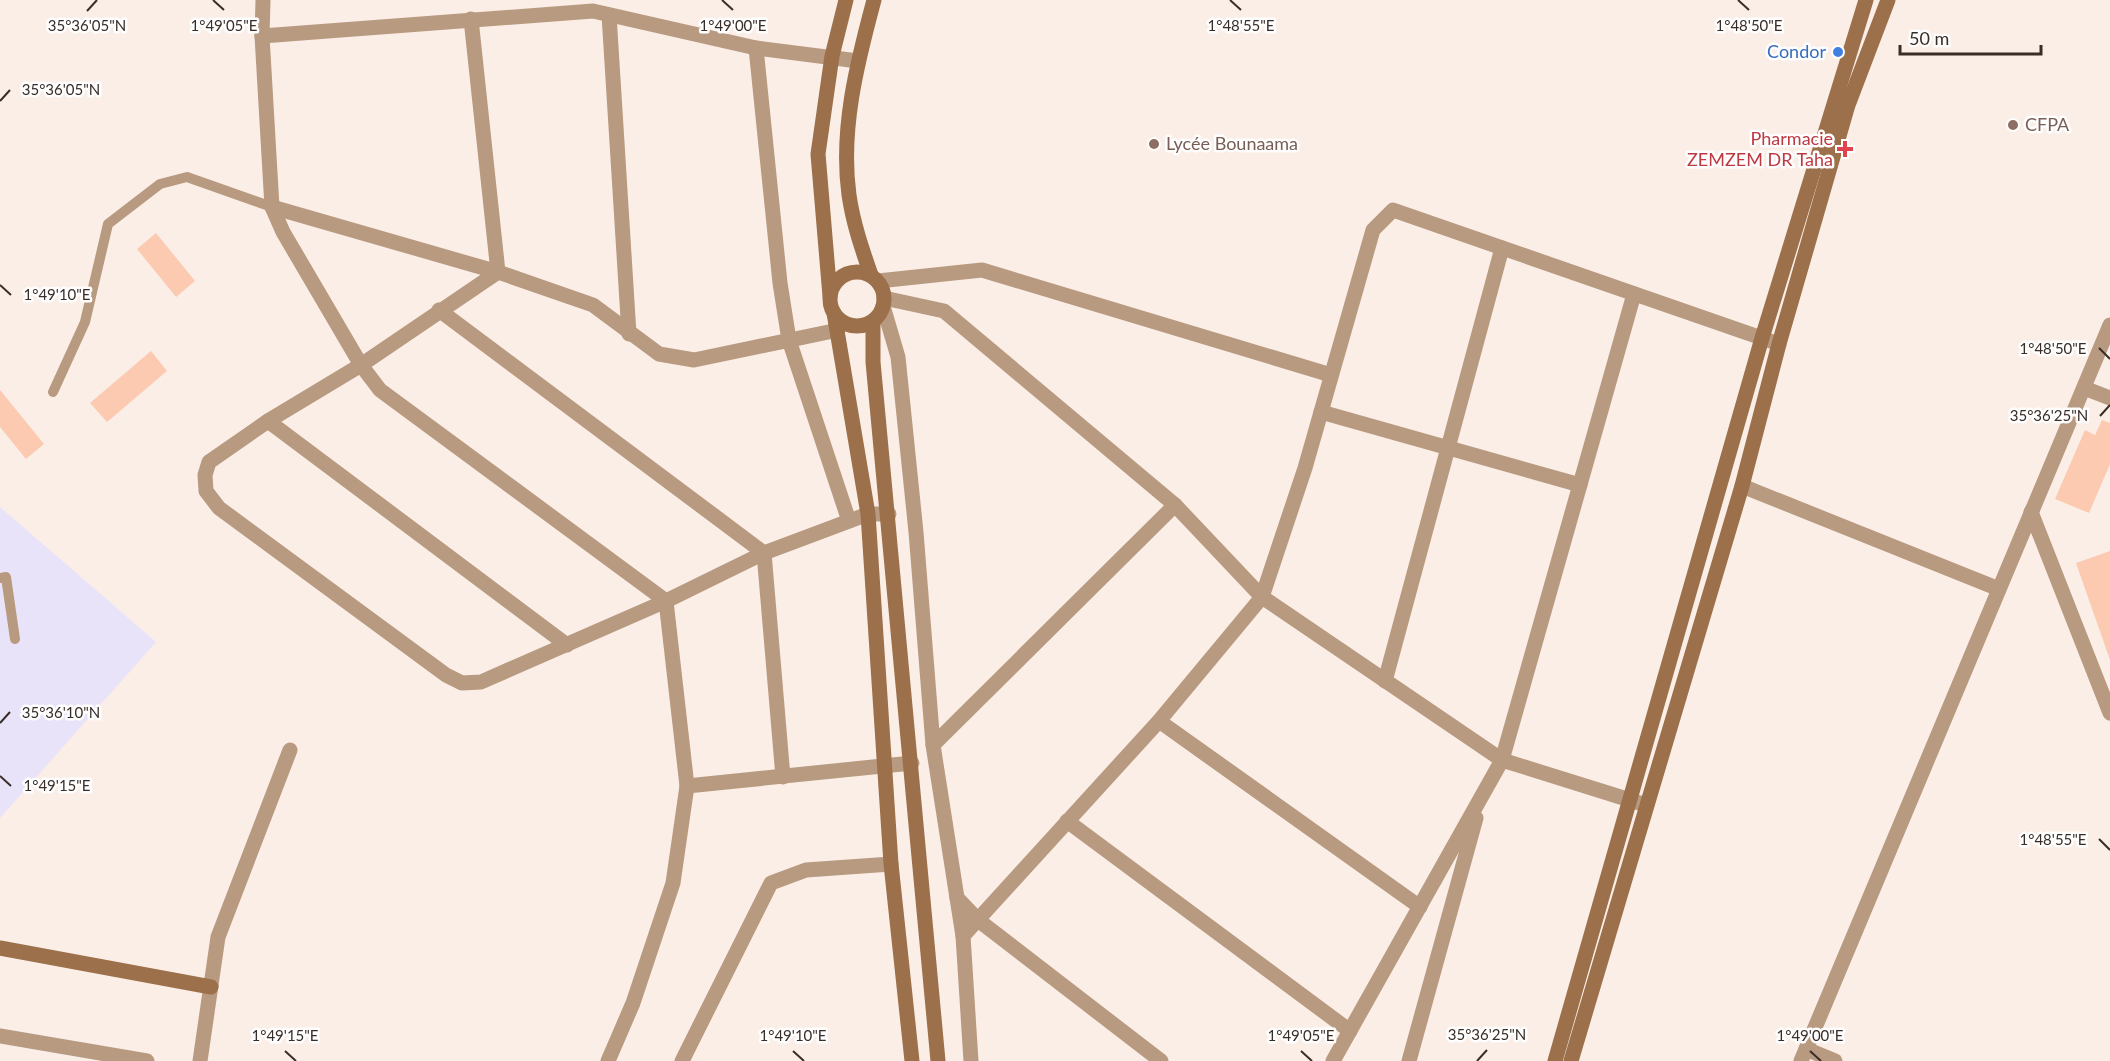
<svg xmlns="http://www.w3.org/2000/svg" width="2110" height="1061" viewBox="0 0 2110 1061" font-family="Lato,sans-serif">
<rect width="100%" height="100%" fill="#fbeee7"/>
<!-- medical -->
<polygon fill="#e9e3f9" points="0,507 156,642 0,818"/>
<!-- building -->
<g fill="#fccab1">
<polygon points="156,233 195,281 176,297 137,249"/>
<polygon points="151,351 167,371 107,422 90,403"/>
<polygon points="0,390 44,444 26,459 0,427"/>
<polygon points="2102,420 2110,423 2110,464 2089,513 2055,499 2085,430 2095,435"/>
<polygon points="2110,551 2110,660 2076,563"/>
</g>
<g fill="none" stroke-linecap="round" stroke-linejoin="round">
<!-- lane -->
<g stroke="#b89a81" stroke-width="10">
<polyline points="53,392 85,322 108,224 160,184 187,177 272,207"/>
<polyline points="0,578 6,577 15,639"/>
</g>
<!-- street -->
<g stroke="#b89a81" stroke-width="15">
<polyline points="263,0 262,36 272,207 283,232 361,365 380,390 666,601 687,786 673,883 633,1003 608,1061"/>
<polyline points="609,15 629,334"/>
<polyline points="471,19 498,272 361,365 268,421 209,462 205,475 206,491 219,508 446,675 462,683 481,682 666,601 764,553 868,514 889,514"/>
<polyline points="262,36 593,11 756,48 858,61"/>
<polyline points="756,48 780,283 789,340 849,521"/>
<polyline points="272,207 498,272 593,305 659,354 694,360 838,330"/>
<polyline points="878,281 982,270 1331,375"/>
<polyline points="884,298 944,311 1175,505 1262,597 1502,760 1646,805"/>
<polyline points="883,306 898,357 916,532 933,745 963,936 971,1061"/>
<polyline points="439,310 764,553 783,777"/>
<polyline points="2084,388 2110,398"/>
<polyline points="1321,412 1580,485"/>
<polyline points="268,421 567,645"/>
<polyline points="1742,486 1999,589"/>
<polyline points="2031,512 2110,713"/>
<polyline points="1385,681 1502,248"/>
<polyline points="1159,721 1420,907"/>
<polyline points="933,745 1175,505"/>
<polyline points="687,786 912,763"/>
<polyline points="1067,821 1350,1031"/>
<polyline points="957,898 978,920 1161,1061"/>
<polyline points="963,936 1159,721 1262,597 1305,468 1373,230 1393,210 1779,344"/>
<polyline points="0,1036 147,1061"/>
<polyline points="1806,1049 1835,1061"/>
<polyline points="200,1061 218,937 290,750"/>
<polyline points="682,1061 771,883 806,870 891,864"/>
<polyline points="1333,1061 1502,760 1634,294"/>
<polyline points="1409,1061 1476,818"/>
<polyline points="1801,1061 2110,325"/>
</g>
<!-- secondary -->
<g stroke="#9b704b" stroke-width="15">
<circle cx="857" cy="299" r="27"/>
<path d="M871,275C862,249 853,223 849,195C840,130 857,63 874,0"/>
<polyline points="830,296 818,154 832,56 846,0"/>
<polyline points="834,313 868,514 891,864 912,1061"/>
<polyline points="873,321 873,362 938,1061"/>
<polyline points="0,948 211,987"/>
<polyline points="1555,1061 1762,338 1866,0"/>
<polyline points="1571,1061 1742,486 1779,344 1848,105 1888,0"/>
</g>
</g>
<!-- ticks -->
<path fill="none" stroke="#392d27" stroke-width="2" d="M213,0L224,10M722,0L733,10M1230,0L1241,10M1738,0L1749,10M87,11L97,0M0,101L10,90M0,285L11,295M2099,348L2110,359M2100,416L2110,405M0,723L10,712M0,776L11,786M2099,839L2110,850M285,1051L296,1061M793,1051L804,1061M1301,1051L1312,1061M1810,1051L1821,1061M1477,1061L1487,1050"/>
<!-- markers -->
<circle fill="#3f7fe0" stroke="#fefefe" stroke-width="2" cx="1838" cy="52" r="6"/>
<g fill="#8d6e63" stroke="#fefefe" stroke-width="2">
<circle cx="2013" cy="125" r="6"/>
<circle cx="1154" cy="144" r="6"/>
</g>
<path fill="#e0444e" stroke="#fefefe" stroke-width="2" d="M1842 140h6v6h6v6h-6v6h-6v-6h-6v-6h6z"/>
<g text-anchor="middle" stroke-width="5" stroke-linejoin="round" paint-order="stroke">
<!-- shop labels -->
<g font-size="18" fill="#366cbe" stroke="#fefefe" text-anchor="end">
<text x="1826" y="58">Condor</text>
</g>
<!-- education labels -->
<g font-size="18" fill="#785e54" stroke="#fefefe" text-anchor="start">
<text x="2025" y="131">CFPA</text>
<text x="1166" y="150">Lycée Bounaama</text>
</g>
<!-- health labels -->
<g font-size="18" fill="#be3a42" stroke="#fefefe" text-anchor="end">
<text x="1833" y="145">Pharmacie<tspan x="1833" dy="21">ZEMZEM DR Taha</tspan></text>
</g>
</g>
<g font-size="15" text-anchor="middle" fill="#392d27" stroke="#fefefe" stroke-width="5" stroke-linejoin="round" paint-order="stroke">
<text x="224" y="31">1°49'05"E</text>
<text x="1241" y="31">1°48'55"E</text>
<text x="1749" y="31">1°48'50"E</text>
<text x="733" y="31">1°49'00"E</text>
<text x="87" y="31">35°36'05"N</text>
<text x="61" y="95">35°36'05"N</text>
<text x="57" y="300">1°49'10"E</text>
<text x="2053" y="354">1°48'50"E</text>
<text x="2049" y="421">35°36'25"N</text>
<text x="61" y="718">35°36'10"N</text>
<text x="57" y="791">1°49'15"E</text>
<text x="2053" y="845">1°48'55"E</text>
<text x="1487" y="1040">35°36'25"N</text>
<text x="285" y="1041">1°49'15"E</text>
<text x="793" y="1041">1°49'10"E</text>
<text x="1301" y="1041">1°49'05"E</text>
<text x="1810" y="1041">1°49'00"E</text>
</g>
<!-- scale -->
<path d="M1900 45v9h141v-9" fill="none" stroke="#392d27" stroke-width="3"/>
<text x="1909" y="45" font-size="18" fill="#392d27" stroke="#fefefe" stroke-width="4.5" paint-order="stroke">50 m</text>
</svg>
